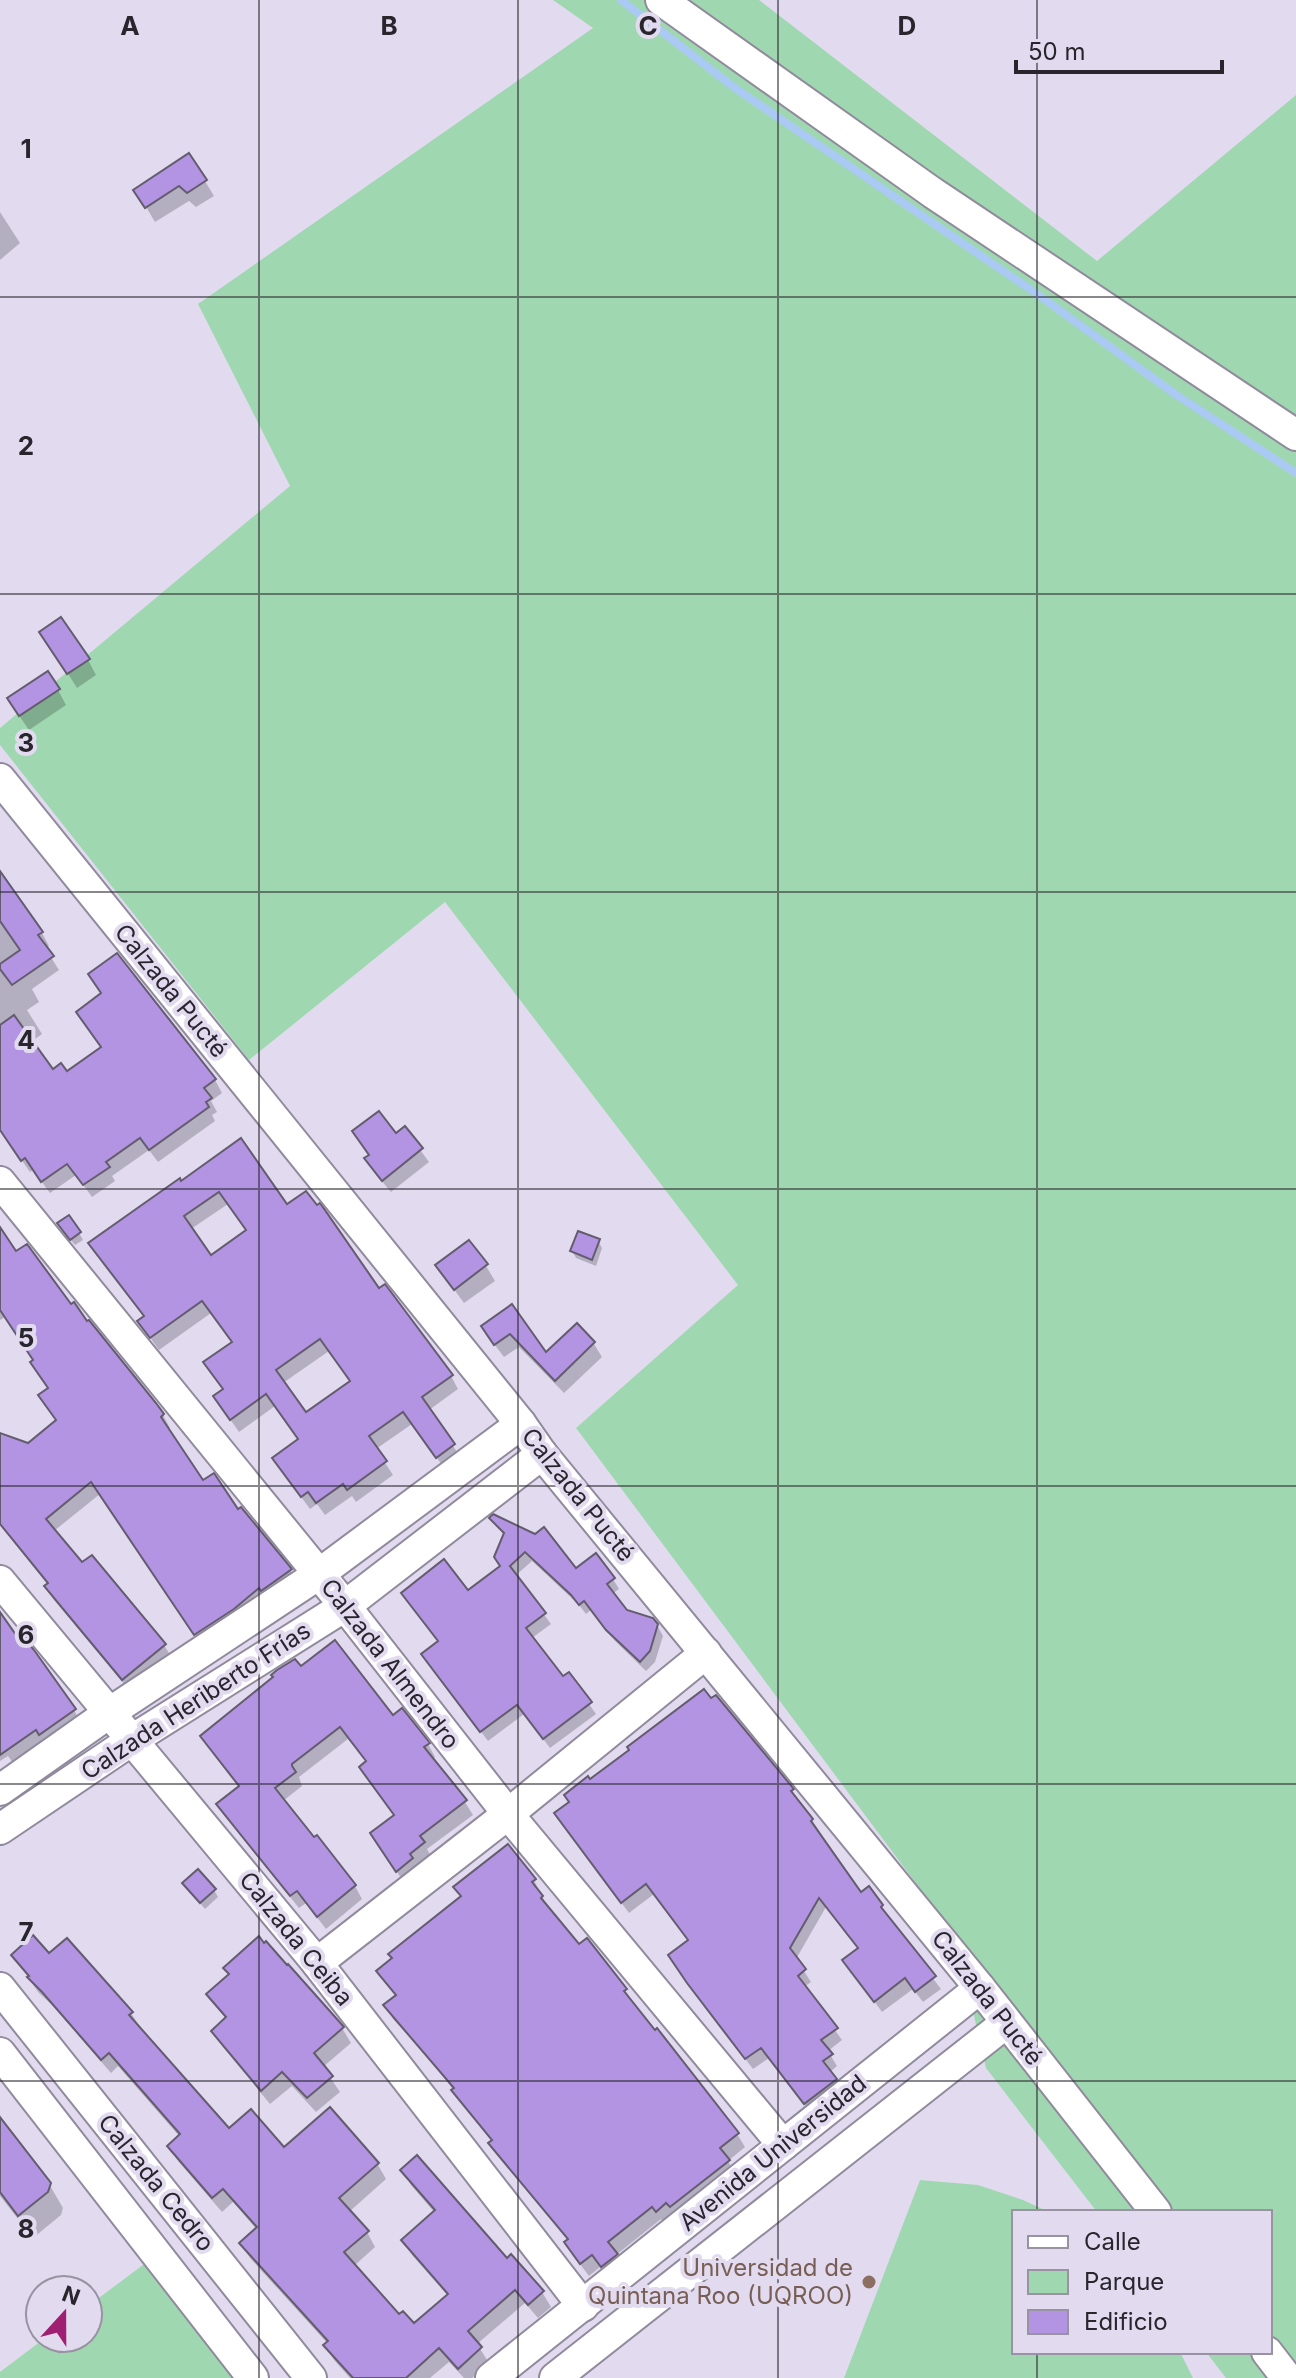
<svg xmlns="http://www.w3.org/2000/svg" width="1296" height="2378" viewBox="0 0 1296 2378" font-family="Inter,sans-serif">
<rect width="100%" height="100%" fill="#e2dbf0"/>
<!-- green -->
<g fill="#9fd8b0">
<polygon points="553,0 759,0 1097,261 1296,95 1296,2378 1226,2378 1206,2352 1270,2352 1270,2212 1097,2212 986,2068 956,1937 576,1428 738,1285 445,902 249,1060 0,745 0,728 290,486 198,304 593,28"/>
<polygon points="920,2180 978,2185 1023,2200 1049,2212 1014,2212 1014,2352 1180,2352 1193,2378 844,2378"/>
<polygon points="151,2259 245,2378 0,2378 0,2372 45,2338 88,2338 88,2306"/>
</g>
<!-- shadow -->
<g fill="#0003" fill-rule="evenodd">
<polygon points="205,181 214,196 196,207 189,201 155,222 136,190"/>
<polygon points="0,212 20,243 0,260"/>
<polygon points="51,647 88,660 96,675 77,688"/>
<polygon points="58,690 66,705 29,730 18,714"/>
<polygon points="3,879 42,933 49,946 45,948 59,970 32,989 39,1002 27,1010 42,1034 31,1042 53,1072 215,1080 222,1093 211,1101 217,1112 212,1115 215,1121 158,1162 149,1150 112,1176 115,1181 92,1197 76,1175 50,1193 33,1170 30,1172 0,1129 0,881"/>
<polygon points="405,1129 429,1162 391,1192 374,1172 367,1159 370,1156 354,1132 395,1136"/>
<path d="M179,1181L286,1207L379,1291L451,1376L458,1389L429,1410L461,1458L445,1469L412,1424L376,1449L393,1475L356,1502L352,1496L325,1515L317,1504L310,1509L282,1471L299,1441L275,1406L239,1432L223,1409L224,1390L233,1343L211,1313L159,1350L139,1322L145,1318L91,1243ZM228,1204L248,1231L210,1258L191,1229ZM329,1351L352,1383L306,1415L283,1383Z"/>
<polygon points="0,1230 15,1254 71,1307 163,1415 170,1428 167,1430 203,1483 238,1512 290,1570 298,1583 203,1647 100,1494 54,1531 82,1565 164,1645 172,1658 131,1692 54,1600 46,1587 48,1585 0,1525 0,1451 29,1445 57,1421 50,1389 35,1361 5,1317 0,1320"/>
<polygon points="63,1231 79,1233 83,1240 75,1245"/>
<polygon points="598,1241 602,1248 596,1266 576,1258 572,1251"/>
<polygon points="486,1266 495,1281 464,1303 447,1280"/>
<polygon points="512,1306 546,1355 577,1326 594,1344 602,1357 564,1393 519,1347 504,1357 491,1340"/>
<polygon points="491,1518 575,1571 613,1579 619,1589 612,1594 626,1612 657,1625 663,1636 655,1662 646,1671 615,1641 591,1610 586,1614 579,1605 532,1561 515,1576 551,1624 532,1638 562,1679 568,1674 596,1714 550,1748 524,1714 488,1741 430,1664 467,1593 502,1567 505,1536"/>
<polygon points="0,1630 74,1710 81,1723 13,1763 8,1756 0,1761"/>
<polygon points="301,1669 393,1718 428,1744 435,1757 432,1760 465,1802 473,1815 427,1849 431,1856 405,1884 380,1847 395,1816 369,1781 361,1768 367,1763 348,1739 299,1777 302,1786 283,1801 355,1886 362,1899 326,1929 306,1903 299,1908 226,1817 219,1804 240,1788 210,1749 202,1736"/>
<polygon points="792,1790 861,1894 882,1906 887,1918 941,1989 923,2002 913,1989 882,2012 845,1961 859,1949 826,1907 796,1959 811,1982 804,1987 842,2040 828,2051 837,2066 829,2073 842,2092 812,2114 769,2058 753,2069 696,1995 677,1967 689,1941 654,1894 629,1913 563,1825"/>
<polygon points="534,1880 549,1911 579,1947 625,1990 633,2003 737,2134 745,2147 728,2161 736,2175 664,2224 661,2219 616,2255 624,2268 610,2279 600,2267 589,2276 574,2256 566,2243 569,2241 499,2157 491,2144 493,2142 432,2062 393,2019 386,2006 397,1997 379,1972 462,1898 455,1887"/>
<polygon points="189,1890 214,1890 218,1897 205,1909"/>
<polygon points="13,1955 49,1956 131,2013 140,2027 229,2131 284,2150 330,2110 378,2165 386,2179 349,2212 367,2232 375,2247 354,2266 399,2317 414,2326 448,2296 412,2255 404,2240 435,2213 411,2185 403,2170 542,2292 551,2307 538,2318 525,2303 477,2344 489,2363 472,2378 464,2378 449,2362 430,2378 350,2378 334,2360 326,2346 328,2344 250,2258 241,2244 257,2230 233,2202 222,2212 178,2161 169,2146 180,2137 118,2066 111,2073 53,2006 38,1992"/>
<polygon points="209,1994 342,2028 351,2043 323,2067 340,2092 316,2112 292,2086 270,2104 222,2046 214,2031 227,2020"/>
<polygon points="0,2121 49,2184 63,2208 61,2215 33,2238 0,2196"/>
</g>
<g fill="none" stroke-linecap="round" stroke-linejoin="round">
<!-- stream -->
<polyline stroke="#aacaf4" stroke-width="8" points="621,0 735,88 1040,296 1175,394 1296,473"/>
</g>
<!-- building -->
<g fill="#b294e2" stroke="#635c6e" stroke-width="2" fill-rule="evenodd">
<polygon points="189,153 207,180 187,193 179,186 145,208 133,190"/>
<polygon points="61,617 90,659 67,674 39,632"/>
<polygon points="48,671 60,689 19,716 7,698"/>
<polygon points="0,871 43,932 38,935 54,956 12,985 0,969 0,964 20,950 0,921"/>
<polygon points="117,953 216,1079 204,1088 212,1098 206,1102 209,1107 149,1150 140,1138 106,1162 110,1167 83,1185 67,1164 41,1182 25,1158 21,1161 0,1130 0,1025 14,1015 53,1069 61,1063 67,1071 101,1047 76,1012 101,993 88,974"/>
<polygon points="379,1111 396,1133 405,1126 423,1148 382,1181 364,1158 369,1155 352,1131"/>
<path d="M241,1138L287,1204L306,1191L317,1205L320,1203L379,1288L385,1284L453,1375L422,1397L455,1444L436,1458L403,1412L369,1436L387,1461L347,1490L343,1484L316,1503L308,1492L301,1497L272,1458L298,1439L266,1394L230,1420L213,1396L223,1389L203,1362L232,1342L202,1301L150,1338L137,1321L144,1316L88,1243L180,1178L181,1181ZM219,1192L246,1230L211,1255L184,1216ZM320,1339L350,1381L306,1412L276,1370Z"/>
<polygon points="69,1215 81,1232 70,1240 57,1223"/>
<polygon points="0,1227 16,1251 27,1244 71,1304 74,1302 87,1321 89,1320 156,1403 164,1414 161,1417 203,1480 214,1473 238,1509 241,1507 292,1569 261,1591 259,1588 234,1609 194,1635 91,1482 46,1519 82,1562 92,1555 166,1644 122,1680 44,1586 48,1583 0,1524 0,1433 28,1443 56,1420 38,1395 48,1388 30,1362 33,1360 0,1310"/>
<polygon points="578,1231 600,1239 592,1260 570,1251"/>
<polygon points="469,1240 488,1264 454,1290 435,1265"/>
<polygon points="512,1304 546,1352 577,1323 595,1342 555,1381 510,1334 494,1345 481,1326"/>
<polygon points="493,1514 535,1534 544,1527 576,1568 596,1553 615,1578 607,1584 627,1610 653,1618 658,1624 650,1651 640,1662 606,1630 584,1601 579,1605 571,1595 525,1552 510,1566 546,1613 526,1628 563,1676 569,1672 592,1702 543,1739 517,1705 480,1732 421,1654 438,1641 401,1593 444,1559 468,1590 500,1566 494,1557 504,1533 489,1518"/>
<polygon points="0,1612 21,1642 25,1639 34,1650 76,1709 39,1735 36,1730 0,1755"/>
<polygon points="335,1640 393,1715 402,1708 430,1743 424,1747 467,1800 420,1836 425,1842 410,1854 413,1858 396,1872 370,1833 394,1815 359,1767 366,1761 340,1727 292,1764 292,1766 296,1772 275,1788 314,1837 317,1835 356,1885 317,1917 297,1891 290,1896 216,1804 239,1786 200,1736 273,1677 271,1675 277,1670 295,1659 301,1666"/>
<polygon points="704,1689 711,1698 716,1695 794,1789 791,1791 813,1819 811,1821 861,1892 869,1886 883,1905 881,1907 936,1976 915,1992 905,1978 874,2002 842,1960 858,1948 819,1898 790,1948 806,1969 798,1976 838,2028 821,2040 833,2054 823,2061 837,2079 804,2104 761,2048 745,2059 687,1983 668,1955 688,1940 646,1884 621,1903 554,1813 569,1802 564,1795 588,1776 590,1779 629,1750 627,1747"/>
<polygon points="508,1844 536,1879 532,1882 543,1896 541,1898 579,1944 587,1938 627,1989 624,1991 655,2030 657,2028 739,2133 720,2148 730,2160 670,2207 666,2203 656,2212 652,2207 608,2242 618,2254 601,2267 592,2255 580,2264 564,2242 568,2239 488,2143 492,2140 451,2090 454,2088 383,2005 396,1995 376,1971 392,1958 388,1954 461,1896 453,1887"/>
<polygon points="198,1869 216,1889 200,1903 182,1883"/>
<polygon points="33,1935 49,1953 67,1938 133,2012 129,2015 229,2128 251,2109 284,2147 330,2107 379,2163 339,2198 369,2231 344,2252 399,2314 403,2311 414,2323 448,2294 401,2240 435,2210 400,2170 417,2155 507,2258 511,2254 544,2291 528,2305 515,2290 468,2331 482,2347 458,2369 439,2348 406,2378 353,2378 323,2345 328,2341 239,2243 257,2227 223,2189 212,2198 167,2146 180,2134 109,2053 101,2060 42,1992 27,1977 29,1976 11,1955"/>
<polygon points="259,1936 264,1943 266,1941 287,1965 288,1964 344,2027 314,2053 333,2076 307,2098 282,2072 261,2091 211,2031 226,2017 206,1994 229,1974 223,1968"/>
<polygon points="0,2117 51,2183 48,2192 18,2216 0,2192"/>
</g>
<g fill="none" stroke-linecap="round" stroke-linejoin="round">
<defs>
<g id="minor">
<polyline points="661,0 933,193 1296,435"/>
<polyline points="0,779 521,1424 542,1454 980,1988 1156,2212"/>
<polyline points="0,1182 345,1606 508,1814 783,2145"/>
<polyline points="0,1581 317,1963 583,2306"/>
<polyline points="0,1790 109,1713 319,1574 521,1424"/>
<polyline points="0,1829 132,1740 345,1606 542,1454"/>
<polyline points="317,1963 508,1814 706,1653"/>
<polyline points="0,1988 311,2378"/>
<polyline points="0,2053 253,2378"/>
<polyline points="1267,2352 1287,2378"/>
<polyline points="491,2378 980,1988"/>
<polyline points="555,2378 1006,2023"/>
</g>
</defs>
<!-- minor casing -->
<use href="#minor" stroke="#918a9d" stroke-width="34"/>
<!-- minor -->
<use href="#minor" stroke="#fff" stroke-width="30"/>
</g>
<!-- grid -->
<path fill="none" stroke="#28252d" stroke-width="2" stroke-opacity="0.55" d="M259,0V2378M518,0V2378M778,0V2378M1037,0V2212M0,297H1296M0,594H1296M0,892H1296M0,1189H1296M0,1486H1296M0,1784H1296M0,2081H1296M1037,2352V2378"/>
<!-- markers -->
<circle fill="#8d6e63" stroke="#e2dbf0" stroke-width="3" cx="869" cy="2282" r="8"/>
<g text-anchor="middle" stroke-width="8" stroke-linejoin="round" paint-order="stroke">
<!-- street labels -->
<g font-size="24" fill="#28252d" stroke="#e2dbf0">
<text transform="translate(171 991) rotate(51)" y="8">Calzada Pucté</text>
<text transform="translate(578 1495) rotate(51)" y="8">Calzada Pucté</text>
<text transform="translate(390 1664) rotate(52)" y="8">Calzada Almendro</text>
<text transform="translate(196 1701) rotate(-33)" y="8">Calzada Heriberto Frías</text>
<text transform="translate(296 1939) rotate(51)" y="8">Calzada Ceiba</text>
<text transform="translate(987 1998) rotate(52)" y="8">Calzada Pucté</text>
<text transform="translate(773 2153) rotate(-39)" y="8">Avenida Universidad</text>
<text transform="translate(156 2183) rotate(51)" y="8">Calzada Cedro</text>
</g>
<!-- education labels -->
<g font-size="24" fill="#785e54" stroke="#e2dbf0" text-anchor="end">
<text x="853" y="2276">Universidad de<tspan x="853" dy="28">Quintana Roo (UQROO)</tspan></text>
</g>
</g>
<g font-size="26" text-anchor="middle" font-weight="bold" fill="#28252d" stroke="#e2dbf0" stroke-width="8" stroke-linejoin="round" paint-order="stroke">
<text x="130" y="35">A</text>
<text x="389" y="35">B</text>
<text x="648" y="35">C</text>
<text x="907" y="35">D</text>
<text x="26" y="158">1</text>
<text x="26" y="455">2</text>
<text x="26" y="752">3</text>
<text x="26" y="1049">4</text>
<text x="26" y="1347">5</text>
<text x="26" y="1644">6</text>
<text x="26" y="1941">7</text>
<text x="26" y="2238">8</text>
</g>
<!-- legend -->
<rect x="1012" y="2210" width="260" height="144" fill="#e2dbf0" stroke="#9892a2" stroke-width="2"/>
<rect x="1028" y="2236" width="40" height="12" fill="#ffffff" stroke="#9892a2" stroke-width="2"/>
<text x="1084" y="2250" font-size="24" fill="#28252d">Calle</text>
<rect x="1028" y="2270" width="40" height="24" fill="#9fd8b0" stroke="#9892a2" stroke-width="2"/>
<text x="1084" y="2290" font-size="24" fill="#28252d">Parque</text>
<rect x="1028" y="2310" width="40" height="24" fill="#b294e2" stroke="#9892a2" stroke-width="2"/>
<text x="1084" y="2330" font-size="24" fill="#28252d">Edificio</text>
<!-- north arrow -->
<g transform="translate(64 2314) rotate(21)"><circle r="38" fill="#e2dbf0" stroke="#9892a2" stroke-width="2"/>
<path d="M0-6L14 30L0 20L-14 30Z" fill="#9f1f72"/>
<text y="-12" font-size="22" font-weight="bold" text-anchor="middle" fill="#28252d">N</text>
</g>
<!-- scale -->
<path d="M1016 60v12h206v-12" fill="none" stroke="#28252d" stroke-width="4"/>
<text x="1028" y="60" font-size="24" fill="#28252d" stroke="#e2dbf0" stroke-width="6" paint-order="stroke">50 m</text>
</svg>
